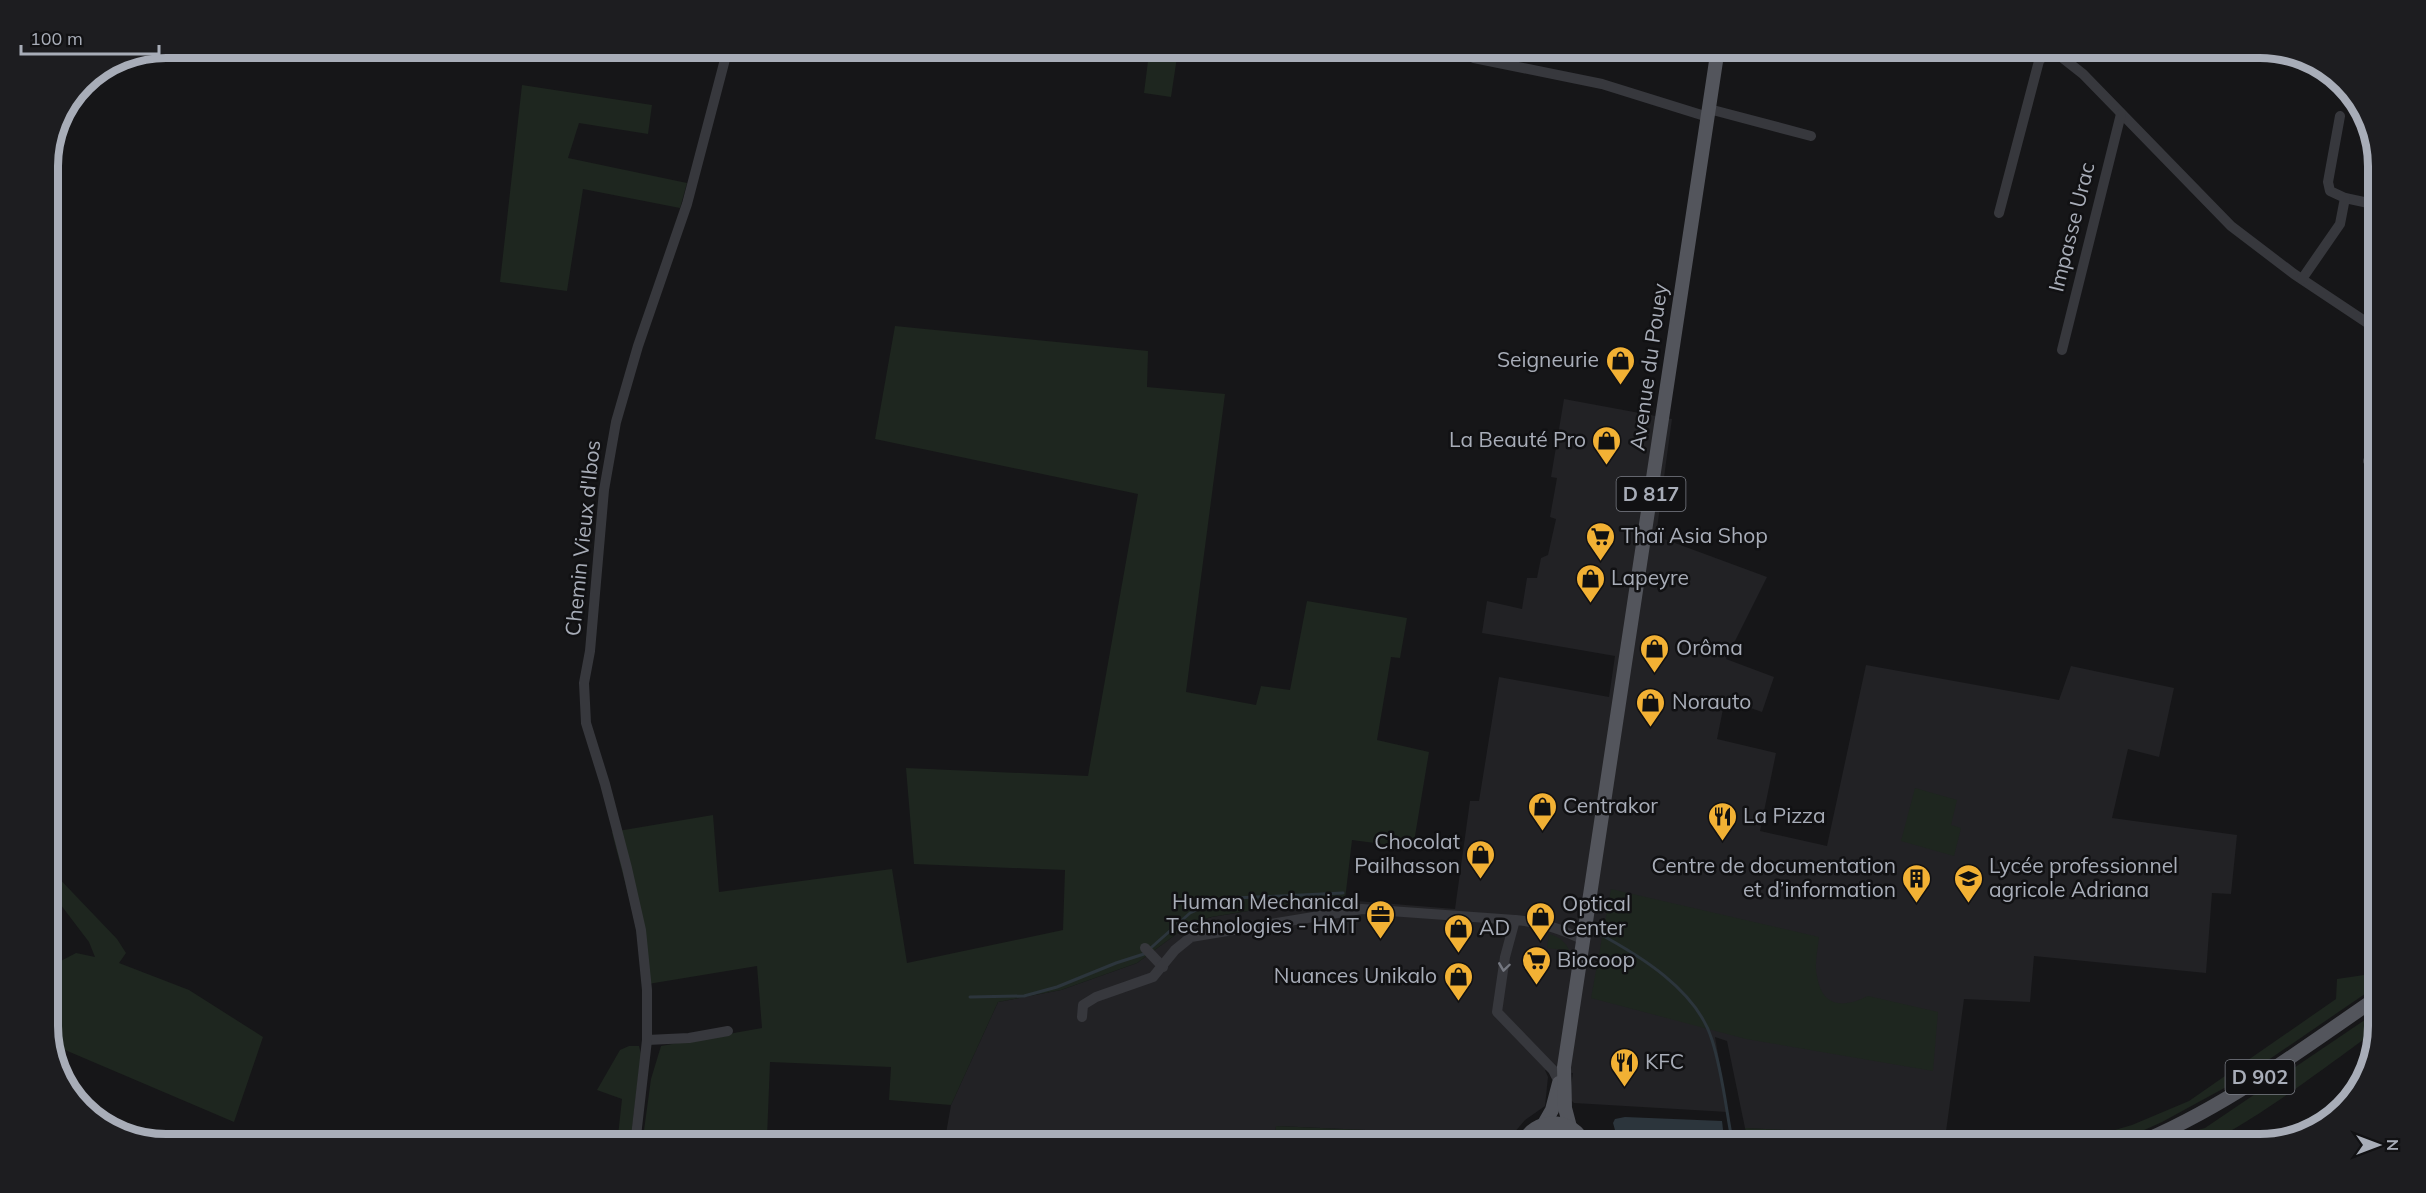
<svg xmlns="http://www.w3.org/2000/svg" width="2426" height="1193" viewBox="0 0 2426 1193" font-family="Mulish,sans-serif">
<rect width="100%" height="100%" fill="#161618"/>
<!-- built -->
<g fill="#222225">
<polygon points="1620,48 1712,48 1710,60 1619,51"/>
<polygon points="1564,399 1672,419 1656,536 1767,577 1726,659 1774,677 1762,712 1725,699 1717,739 1776,753 1760,831 1827,846 1866,665 2059,700 2071,666 2174,688 2159,757 2128,749 2112,818 2237,835 2231,894 2212,893 2206,973 2034,956 2030,1002 1964,999 1945,1139 1745,1128 1727,1041 1715,1037 1728,1112 1574,1103 1571,1100 1570,1092 1573,1073 1545,1070 1548,1077 1545,1106 1525,1120 1507,1141 1500,1145 1409,1145 1409,1132 1276,1126 1275,1145 944,1145 951,1105 998,1002 1061,990 1137,963 1190,924 1212,917 1248,911 1345,900 1455,909 1470,801 1479,801 1499,677 1609,697 1615,656 1482,633 1487,601 1522,609 1527,578 1537,578 1541,558 1548,555 1556,519 1550,517 1557,478 1551,477"/>
</g>
<!-- green -->
<g fill="#1e261f">
<polygon points="1149,53 1177,57 1171,97 1144,93"/>
<polygon points="522,85 652,105 648,134 579,123 568,158 687,183 680,208 583,189 567,291 500,282"/>
<path d="M895,326L1148,351L1147,387L1225,394L1186,692L1256,705L1261,686L1290,690L1307,601L1407,618L1400,658L1391,657L1377,740L1429,752L1413,848L1352,840L1345,900L1248,911L1211,917L1190,924L1137,963L1061,990L998,1002L951,1105L889,1100L891,1067L770,1062L767,1138L838,1145H642L651,1079L661,1046L762,1028L757,966L642,985C642,934 624,882 612,832L713,815L719,892L892,869L907,963L1063,930L1065,870L914,864L906,768L1088,776L1138,494L875,439Z"/>
<polygon points="1915,788 1957,800 1951,825 1961,828 1954,856 1901,841"/>
<polygon points="48,847 51,870 117,939 126,953 119,963 189,990 263,1037 234,1122 51,1044 48,1035 48,963 57,963 76,953 95,957 89,942 48,888"/>
<path d="M1611,889L1819,937C1818,949 1814,964 1817,976C1822,1008 1844,1008 1868,996L1938,1012L1933,1071L1746,1039L1591,998Z"/>
<path d="M1549,934C1561,937 1567,944 1571,954H1564V950L1547,948Z"/>
<polygon points="2378,970 2378,985 2239,1080 2162,1122 2122,1140 2101,1145 2064,1145 2132,1125 2189,1101 2336,999 2337,979 2371,974"/>
<path d="M2378,1011L2377,1030C2345,1052 2226,1145 2195,1145L2191,1132L2205,1128Z"/>
<polygon points="629,1046 639,1046 641,1054 630,1145 617,1145 622,1099 597,1090 620,1050"/>
<polygon points="1276,1126 1409,1132 1409,1145 1275,1145"/>
<polygon points="1553,1128 1571,1134 1578,1145 1530,1145 1536,1135"/>
<polygon points="1745,1128 1989,1140 1997,1145 1937,1145 1755,1135 1755,1142 1799,1145 1750,1145"/>
</g>
<!-- water -->
<g fill="#2c353c">
<polygon points="1625,1117 1722,1121 1724,1138 1615,1130 1613,1123 1615,1119"/>
<polygon points="1755,1134 1937,1145 1799,1145 1754,1142"/>
</g>
<g fill="none" stroke-linecap="round" stroke-linejoin="round">
<!-- stream -->
<g stroke="#2c353c" stroke-width="3">
<path d="M1596,932C1639,955 1697,990 1712,1040C1723,1074 1726,1111 1733,1145"/>
<polyline points="970,997 1024,996 1057,987 1116,963 1144,954 1190,913 1216,901 1235,898 1343,893"/>
</g>
<!-- minor -->
<g stroke="#37383d" stroke-width="10">
<polyline points="2050,48 2083,74 2231,226 2294,274 2378,330"/>
<polyline points="1474,58 1602,84 1708,117"/>
<polyline points="1709,109 1811,136"/>
<polyline points="2345,198 2378,205"/>
<polyline points="1999,213 2039,61 2050,48"/>
<polyline points="2302,279 2340,224 2345,198 2330,191 2328,182 2340,116"/>
<polyline points="2062,350 2121,114"/>
<polyline points="2368,461 2378,452"/>
<polyline points="1145,948 1163,967"/>
<polyline points="1082,1017 1083,1005 1096,997 1153,977 1175,950 1191,937 1362,909 1515,920"/>
<polyline points="647,1040 689,1038 728,1031"/>
<path d="M1559,1082L1553,1070L1497,1012L1505,957L1515,920C1541,922 1561,929 1584,940"/>
<polyline points="635,1145 647,1040 647,990 641,930 627,868 605,784 586,723 584,683 590,651 604,490 616,422 638,346 687,204 728,48"/>
</g>
<!-- major -->
<g stroke="#53555c" stroke-width="14">
<polyline points="1544,1124 1552,1110 1559,1083"/>
<polyline points="1570,1127 1565,1108 1564,1067 1718,48"/>
<polyline points="1582,1139 1627,1145"/>
<path d="M1522,1145C1534,1116 1573,1116 1585,1145"/>
<path d="M2134,1145C2223,1109 2299,1051 2378,997"/>
</g>
</g>
<!-- one-way arrows -->
<defs><path id="oneway-chevron" d="M-2-3.5L2.5 0L-2 3.5" fill="none" stroke-width="1.6" stroke-linecap="round" stroke-linejoin="round" transform="scale(1.5)"/></defs>
<use stroke="#757881" href="#oneway-chevron" transform="translate(1504 967) rotate(98)"/>
<!-- icons -->
<defs>
<symbol id="shop-pin" viewBox="-11 -11 22 30"><path d="M0 17L-7.5 6A9.5 9.5 0 1 1 7.5 6Z" fill="#f2b134" stroke="#111113"/><path d="M-5-2.5h2.3a2.7 3.5 0 0 1 5.4 0H5L5.5 6h-11ZM-1.5-2.5h3a1.5 2.3 0 0 0-3 0Z" fill="#111"/></symbol>
<symbol id="supermarket-pin" viewBox="-11 -11 22 30"><path d="M0 17L-7.5 6A9.5 9.5 0 1 1 7.5 6Z" fill="#f2b134" stroke="#111113"/><path d="M-6-5.5h2.5l.6 2H6L4.5 2H-2.5L-4.4-4H-6ZM-1.5 3.2a1.3 1.3 0 1 0 .1 0ZM3 3.2a1.3 1.3 0 1 0 .1 0Z" fill="#111"/></symbol>
<symbol id="restaurant-pin" viewBox="-11 -11 22 30"><path d="M0 17L-7.5 6A9.5 9.5 0 1 1 7.5 6Z" fill="#f2b134" stroke="#111113"/><path d="M-5-6h1v4h1v-4h1v4h1v-4h1v5L-1.5 .5V6h-2V.5L-5-1ZM5-6V6H3V1.5H1.5Q1.5-4 5-6Z" fill="#111"/></symbol>
<symbol id="building-pin" viewBox="-11 -11 22 30"><path d="M0 17L-7.5 6A9.5 9.5 0 1 1 7.5 6Z" fill="#f2b134" stroke="#111113"/><path d="M-4-6H4V6H1V3H-1V6H-4ZM-2.5-4.3h1.7v1.8h-1.7ZM.8-4.3h1.7v1.8H.8ZM-2.5-1h1.7V.8h-1.7ZM.8-1h1.7V.8H.8Z" fill="#111"/></symbol>
<symbol id="school-pin" viewBox="-11 -11 22 30"><path d="M0 17L-7.5 6A9.5 9.5 0 1 1 7.5 6Z" fill="#f2b134" stroke="#111113"/><path d="M0-5L7-2L0 1L-7-2ZM-4 1L0 2.5L4 1V4Q0 6-4 4Z" fill="#111"/></symbol>
<symbol id="office-pin" viewBox="-11 -11 22 30"><path d="M0 17L-7.5 6A9.5 9.5 0 1 1 7.5 6Z" fill="#f2b134" stroke="#111113"/><path d="M-6-3h4V-5.5h4V-3h4V5H-6ZM-1-4.5V-3h2v-1.5ZM-6 0V1H6V0Z" fill="#111"/></symbol>
</defs>
<g fill-rule="evenodd">
<use href="#shop-pin" x="1604" y="344" width="33" height="45"/>
<use href="#shop-pin" x="1590" y="424" width="33" height="45"/>
<use href="#supermarket-pin" x="1584" y="520" width="33" height="45"/>
<use href="#shop-pin" x="1574" y="562" width="33" height="45"/>
<use href="#shop-pin" x="1638" y="632" width="33" height="45"/>
<use href="#shop-pin" x="1634" y="686" width="33" height="45"/>
<use href="#shop-pin" x="1526" y="790" width="33" height="45"/>
<use href="#restaurant-pin" x="1706" y="800" width="33" height="45"/>
<use href="#shop-pin" x="1464" y="838" width="33" height="45"/>
<use href="#building-pin" x="1900" y="862" width="33" height="45"/>
<use href="#school-pin" x="1952" y="862" width="33" height="45"/>
<use href="#office-pin" x="1364" y="898" width="33" height="45"/>
<use href="#shop-pin" x="1524" y="900" width="33" height="45"/>
<use href="#shop-pin" x="1442" y="912" width="33" height="45"/>
<use href="#supermarket-pin" x="1520" y="944" width="33" height="45"/>
<use href="#shop-pin" x="1442" y="960" width="33" height="45"/>
<use href="#restaurant-pin" x="1608" y="1046" width="33" height="45"/>
</g>
<g text-anchor="middle" stroke-width="5" stroke-linejoin="round" paint-order="stroke">
<!-- shield labels -->
<g fill="#111113" stroke="#7b7e86" stroke-width="1.5">
<rect x="1616.5" y="477" width="69" height="34" rx="4.5"/>
<rect x="2225.5" y="1060" width="69" height="34" rx="4.5"/>
</g>
<g font-size="20" font-weight="bold" fill="#a8adb8">
<text x="1651" y="501">D 817</text>
<text x="2260" y="1084">D 902</text>
</g>
<!-- street labels -->
<g font-size="21" fill="#a8adb8" stroke="#111113">
<text transform="translate(2072 227) rotate(-76)" y="7">Impasse Urac</text>
<text transform="translate(1649 367) rotate(-82)" y="7">Avenue du Pouey</text>
<text transform="translate(583 538) rotate(-84)" y="7">Chemin Vieux d'Ibos</text>
</g>
<!-- poi labels -->
<g font-size="21" fill="#a8adb8" stroke="#111113" text-anchor="start">
<text x="1599" y="367" text-anchor="end">Seigneurie</text>
<text x="1586" y="447" text-anchor="end">La Beauté Pro</text>
<text x="1621" y="543">Thaï Asia Shop</text>
<text x="1611" y="585">Lapeyre</text>
<text x="1676" y="655">Orôma</text>
<text x="1672" y="709">Norauto</text>
<text x="1563" y="813">Centrakor</text>
<text x="1743" y="823">La Pizza</text>
<text x="1460" y="849" text-anchor="end">Chocolat<tspan x="1460" dy="24">Pailhasson</tspan></text>
<text x="1896" y="873" text-anchor="end">Centre de documentation<tspan x="1896" dy="24">et d’information</tspan></text>
<text x="1989" y="873">Lycée professionnel<tspan x="1989" dy="24">agricole Adriana</tspan></text>
<text x="1359" y="909" text-anchor="end">Human Mechanical<tspan x="1359" dy="24">Technologies - HMT</tspan></text>
<text x="1562" y="911">Optical<tspan x="1562" dy="24">Center</tspan></text>
<text x="1479" y="935">AD</text>
<text x="1557" y="967">Biocoop</text>
<text x="1437" y="983" text-anchor="end">Nuances Unikalo</text>
<text x="1645" y="1069">KFC</text>
</g>
</g>
<!-- crop -->
<path d="M0 0H2426V1193H0ZM166 58H2260A108 108 0 0 1 2368 166V1026A108 108 0 0 1 2260 1134H166A108 108 0 0 1 58 1026V166A108 108 0 0 1 166 58Z" fill="#1d1d20" fill-rule="evenodd"/>
<path fill="none" stroke="#a8adb8" stroke-width="8" d="M166 58H2260A108 108 0 0 1 2368 166V1026A108 108 0 0 1 2260 1134H166A108 108 0 0 1 58 1026V166A108 108 0 0 1 166 58Z"/>
<!-- north arrow -->
<g transform="translate(2378 1145) rotate(90)" stroke="#111113" stroke-width="4.5" paint-order="stroke">
<path d="M0-4.5L10 22L0 15L-10 22Z" fill="#a8adb8"/>
<text y="-9" font-size="16" font-weight="bold" text-anchor="middle" fill="#a8adb8">N</text>
</g>
<!-- scale -->
<path d="M21 45v9h138v-9" fill="none" stroke="#a8adb8" stroke-width="3"/>
<text x="30" y="45" font-size="18" fill="#a8adb8" stroke="#111113" stroke-width="4.5" paint-order="stroke">100 m</text>
</svg>
